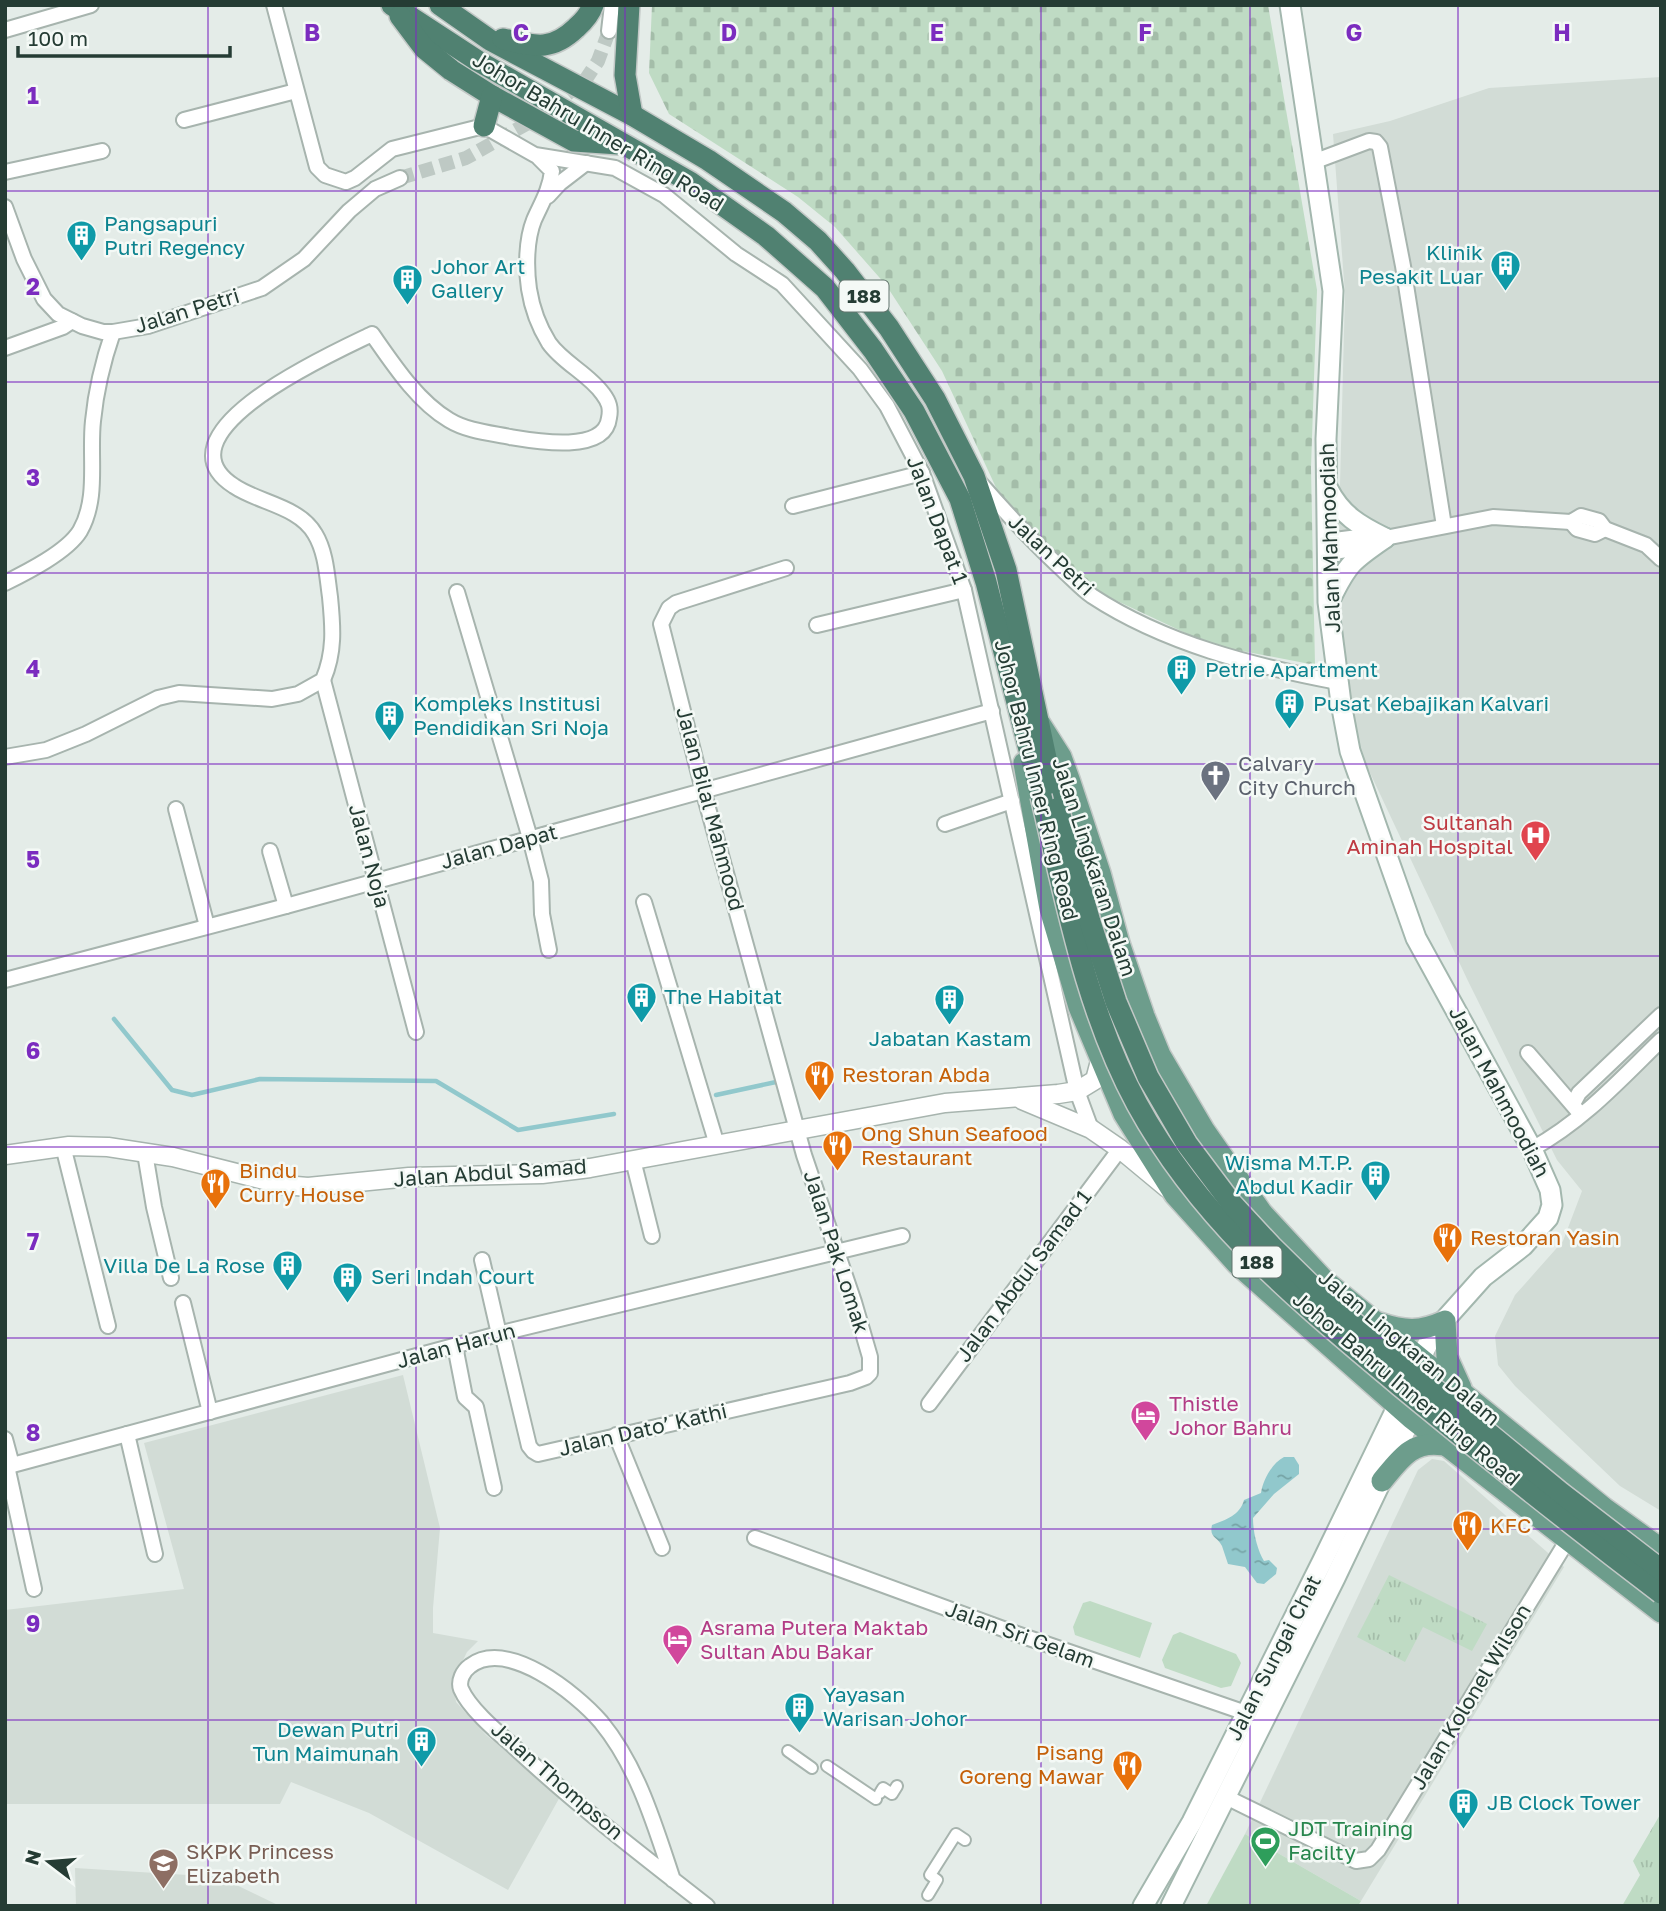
<svg xmlns="http://www.w3.org/2000/svg" width="1666" height="1911" viewBox="0 0 1666 1911" font-family="'Golos Text',sans-serif">
<defs>
<pattern id="grass-tufts" width="24" height="20" patternUnits="userSpaceOnUse" patternTransform="scale(1.75)"><rect width="24" height="20" fill="#bfdbc4"/><path d="M3 7l-1-3M5 7V3M7 7l1-3M15 17l-1-3M17 17v-4M19 17l1-3" fill="none" stroke="#a4bda9"/></pattern>
<pattern id="cemetery-stones" width="16" height="16" patternUnits="userSpaceOnUse" patternTransform="scale(1.75)"><rect width="16" height="16" fill="#bfdbc4"/><path d="M2 7V4a2 2 0 0 1 4 0v3zM10 15v-3a2 2 0 0 1 4 0v3z" fill="#a4bda9"/></pattern>
<pattern id="water-ripples" width="26" height="14" patternUnits="userSpaceOnUse" patternTransform="scale(1.75)"><rect width="26" height="14" fill="#91c8cc"/><path d="M2 4q2-2 4 0t4 0M15 11q2-2 4 0t4 0" fill="none" stroke="#76a4a6"/></pattern>
</defs>
<rect width="100%" height="100%" fill="#e4ece8"/>
<!-- built -->
<g fill="#d2dcd6">
<polygon points="1661,77 1661,1511 1620,1486 1515,1386 1498,1365 1495,1336 1515,1295 1563,1241 1582,1191 1557,1160 1468,981 1356,743 1344,675 1339,523 1345,294 1333,134 1390,121 1489,88"/>
<polygon points="403,1375 440,1528 433,1608 433,1633 478,1641 467,1652 453,1681 456,1702 486,1735 561,1795 508,1890 369,1813 291,1782 280,1804 5,1804 5,1610 184,1589 144,1443"/>
<polygon points="1432,1459 1444,1461 1564,1567 1361,1901 1245,1834 1418,1470"/>
<polygon points="75,1868 220,1877 280,1906 76,1906"/>
</g>
<!-- grass -->
<g fill="url(#grass-tufts)">
<polygon points="1389,1575 1487,1624 1472,1651 1423,1627 1405,1662 1357,1637"/>
<polygon points="1661,1813 1661,1906 1622,1906 1640,1875 1633,1861"/>
</g>
<!-- cemetery -->
<polygon fill="url(#cemetery-stones)" points="652,5 1268,5 1317,290 1311,468 1315,665 1211,645 1098,592 1037,537 999,494 942,371 886,285 835,227 798,197 669,114 649,73"/>
<!-- pitch -->
<g fill="#bfdbc4">
<polygon points="1090,1601 1152,1623 1140,1658 1075,1635 1073,1627 1083,1603"/>
<polygon points="1180,1632 1236,1654 1241,1663 1231,1686 1221,1688 1165,1668 1162,1660 1173,1635"/>
<polygon points="1245,1834 1361,1901 1358,1906 1206,1906"/>
</g>
<!-- water -->
<path fill="url(#water-ripples)" d="M1284,1457H1294L1299,1465V1474L1274,1494L1253,1518C1253,1532 1257,1549 1264,1561L1269,1560L1277,1568L1276,1574L1264,1584L1257,1583L1245,1567L1228,1564C1226,1558 1224,1552 1222,1546C1217,1536 1209,1538 1212,1525C1226,1520 1240,1515 1244,1500L1261,1493C1263,1480 1272,1463 1284,1457Z"/>
<g fill="none" stroke-linecap="round" stroke-linejoin="round">
<!-- stream -->
<g stroke="#91c8cc" stroke-width="4.5">
<polyline points="114,1019 172,1090 192,1095 260,1079 436,1081 518,1130 614,1114"/>
<polyline points="716,1095 776,1082"/>
</g>
<!-- minor-tunnel -->
<polyline stroke="#bec9c4" stroke-width="14" stroke-dasharray="14 7" stroke-linecap="butt" points="400,178 466,158 537,118 586,79 598,61 609,31"/>
<defs>
<g id="pedestrian">
<polyline points="788,1751 812,1768"/>
<polyline points="827,1766 876,1799"/>
<polyline points="880,1793 883,1788 892,1794 897,1786"/>
<polyline points="928,1895 937,1880 930,1875 956,1834 965,1840"/>
</g>
<g id="minor">
<polyline points="274,5 317,167 325,175 346,182 355,178 392,149 484,126 535,155 615,168 664,195 736,254 782,284 860,369 887,406 922,473 964,590 1077,1091 1091,1129"/>
<polyline points="5,30 91,5"/>
<polyline points="609,31 612,5"/>
<polyline points="184,120 296,91"/>
<polyline points="1313,162 1369,141 1376,142 1380,147 1403,266 1444,526"/>
<polyline points="5,172 102,151"/>
<polyline points="548,196 560,183 586,163"/>
<polyline points="5,207 24,259 44,299 58,314 82,326 103,332 113,332 148,326 262,288 304,259 349,211 375,189 400,178"/>
<polyline points="5,348 63,327 72,321"/>
<path d="M980,483C1007,514 1034,543 1064,571C1073,579 1082,589 1092,596C1165,644 1254,666 1338,682"/>
<polyline points="793,506 922,473"/>
<polyline points="1571,522 1577,529 1595,534 1605,529"/>
<polyline points="1327,541 1366,536 1380,537"/>
<polyline points="1327,553 1366,547 1385,538 1493,517 1571,522 1581,516 1599,521 1605,529 1646,545 1661,559"/>
<path d="M5,583C27,572 67,552 80,531C99,498 89,457 93,421C96,390 103,361 113,332"/>
<polyline points="457,592 530,838 541,881 542,914 549,950"/>
<polyline points="817,625 964,590"/>
<polyline points="323,680 416,1032"/>
<path d="M5,757L46,750L86,734L158,698L179,693L272,699L298,694L323,680C335,652 333,627 330,597C327,576 326,552 315,534C299,506 259,503 234,486C152,433 335,352 372,334C393,364 417,401 449,420C467,431 490,433 510,437C534,441 605,454 609,418C611,408 609,402 603,394C589,374 563,363 549,343C539,327 532,308 529,289C526,268 526,240 534,220C541,204 550,190 552,171L539,158"/>
<polyline points="176,809 207,926"/>
<polyline points="945,824 1012,801"/>
<polyline points="270,851 286,906"/>
<polyline points="644,902 717,1145"/>
<polyline points="5,980 286,906 992,711"/>
<polyline points="1528,1053 1577,1110"/>
<polyline points="1573,1104 1579,1093 1661,1015"/>
<polyline points="63,1146 108,1326"/>
<path d="M1532,1149C1584,1120 1619,1081 1661,1040"/>
<polyline points="145,1153 154,1207 171,1278"/>
<polyline points="633,1160 652,1236"/>
<polyline points="482,1260 499,1334"/>
<polyline points="183,1303 210,1412"/>
<polyline points="502,1333 529,1446 533,1451 538,1454 850,1383 866,1377 870,1373 870,1357 854,1302 804,1155 703,790 661,624 669,608 676,603 786,568"/>
<polyline points="455,1346 465,1397 476,1407 494,1488"/>
<polyline points="929,1404 1120,1149"/>
<polyline points="127,1434 155,1554"/>
<polyline points="616,1435 662,1548"/>
<polyline points="5,1439 12,1465"/>
<polyline points="7,1466 34,1589"/>
<polyline points="5,1467 502,1333 902,1236"/>
<polyline points="755,1538 1017,1634 1246,1713"/>
<polyline points="1226,1797 1356,1861 1369,1859 1378,1850 1567,1541"/>
<path d="M673,1880C655,1826 638,1767 601,1722C576,1693 507,1638 470,1666C463,1671 458,1681 461,1689C469,1708 496,1731 511,1744C573,1802 640,1854 707,1906"/>
</g>
<g id="tertiary">
<polyline points="1022,1100 1091,1129 1120,1149 1167,1188"/>
<polyline points="5,1155 69,1146 108,1147 173,1157 284,1185 308,1187 409,1177 542,1174 590,1168 945,1103 1058,1094 1077,1091 1095,1080 1100,1061"/>
</g>
<g id="secondary">
<path d="M1328,489C1341,515 1360,526 1385,538"/>
<path d="M1331,598C1348,563 1353,560 1385,538"/>
<polyline points="1143,1906 1192,1822 1322,1562 1433,1333 1483,1277 1523,1246 1548,1218 1552,1205 1550,1190 1532,1149 1416,938 1350,751 1341,703 1328,602 1326,439 1333,291 1290,5"/>
<polyline points="1171,1906 1335,1578 1418,1404"/>
</g>
<g id="primary">
<polyline points="1040,724 1061,757 1069,779 1100,873 1119,943 1144,1016 1160,1055 1204,1130 1262,1213 1325,1281 1604,1508 1661,1549"/>
<polyline points="1024,763 1050,909 1079,1007 1124,1114 1175,1195 1237,1264 1411,1418 1661,1612"/>
<path d="M1379,1323C1406,1332 1420,1332 1445,1321L1447,1357L1461,1388"/>
<path d="M1382,1481C1400,1459 1412,1440 1443,1445"/>
</g>
<g id="trunk">
<polyline points="392,5 478,61 690,182 766,236 825,288 873,350 914,411 960,499 986,582 1041,796"/>
<polyline points="440,5 490,40 632,115 708,160 784,212 818,241 845,271 889,328 935,399 974,476 1006,570 1053,791"/>
<polyline points="629,5 625,75 632,115"/>
<polyline points="400,16 424,48 451,70 492,96 574,141 619,144"/>
<path d="M503,39C534,46 551,52 576,28C584,21 590,14 593,5"/>
<polyline points="484,126 492,96"/>
</g>
</defs>
<!-- pedestrian casing -->
<use href="#pedestrian" stroke="#a7b4ae" stroke-width="14"/>
<!-- minor casing -->
<use href="#minor" stroke="#a7b4ae" stroke-width="18"/>
<!-- tertiary casing -->
<use href="#tertiary" stroke="#a7b4ae" stroke-width="21"/>
<!-- secondary casing -->
<use href="#secondary" stroke="#a3b7ae" stroke-width="23"/>
<!-- primary casing -->
<use href="#primary" stroke="#c2c8c6" stroke-width="24"/>
<!-- trunk casing -->
<use href="#trunk" stroke="#c2c8c6" stroke-width="24"/>
<!-- pedestrian -->
<use href="#pedestrian" stroke="#fff" stroke-width="10"/>
<!-- minor -->
<use href="#minor" stroke="#fff" stroke-width="14"/>
<!-- tertiary -->
<use href="#tertiary" stroke="#fff" stroke-width="18"/>
<!-- secondary -->
<use href="#secondary" stroke="#fff" stroke-width="19"/>
<!-- primary -->
<use href="#primary" stroke="#6d9d8c" stroke-width="21"/>
<!-- trunk -->
<use href="#trunk" stroke="#508171" stroke-width="21"/>
<defs>
<g id="trunk-bridge">
<path d="M1041,796C1066,900 1086,1010 1137,1104C1202,1223 1298,1300 1399,1385C1485,1456 1572,1525 1661,1593"/>
<polyline points="1058,808 1090,922 1116,1002 1148,1077 1187,1144 1232,1204 1271,1246 1324,1298 1561,1493 1661,1570"/>
</g>
</defs>
<!-- trunk-bridge casing -->
<use href="#trunk-bridge" stroke="#c2c8c6" stroke-width="24" stroke-linecap="butt"/>
<!-- trunk-bridge -->
<use href="#trunk-bridge" stroke="#508171" stroke-width="21"/>
</g>
<!-- grid -->
<path fill="none" stroke="#7b2cbf" stroke-width="2" stroke-opacity="0.55" d="M208,5V1906M416,5V1906M625,5V1906M833,5V1906M1041,5V1906M1250,5V1906M1458,5V1906M5,191H1661M5,382H1661M5,573H1661M5,764H1661M5,956H1661M5,1147H1661M5,1338H1661M5,1529H1661M5,1720H1661"/>
<!-- icons -->
<defs>
<symbol id="building-pin" viewBox="-11 -11 22 30"><path d="M0 17L-7.5 6A9.5 9.5 0 1 1 7.5 6Z" fill="#0f9aa8" stroke="#f4f9f6"/><path d="M-4-6H4V6H1V3H-1V6H-4ZM-2.5-4.3h1.7v1.8h-1.7ZM.8-4.3h1.7v1.8H.8ZM-2.5-1h1.7V.8h-1.7ZM.8-1h1.7V.8H.8Z" fill="#fff"/></symbol>
<symbol id="church-pin" viewBox="-11 -11 22 30"><path d="M0 17L-7.5 6A9.5 9.5 0 1 1 7.5 6Z" fill="#6b7280" stroke="#f4f9f6"/><path d="M-1.2-6h2.4v3.5h3.3v2.4h-3.3V6h-2.4V-.1h-3.3v-2.4h3.3Z" fill="#fff"/></symbol>
<symbol id="hospital-pin" viewBox="-11 -11 22 30"><path d="M0 17L-7.5 6A9.5 9.5 0 1 1 7.5 6Z" fill="#e0444e" stroke="#f4f9f6"/><path d="M-5-5h3v3.5h4V-5h3V5h-3V1.5h-4V5h-3Z" fill="#fff"/></symbol>
<symbol id="restaurant-pin" viewBox="-11 -11 22 30"><path d="M0 17L-7.5 6A9.5 9.5 0 1 1 7.5 6Z" fill="#e8710a" stroke="#f4f9f6"/><path d="M-5-6h1v4h1v-4h1v4h1v-4h1v5L-1.5 .5V6h-2V.5L-5-1ZM5-6V6H3V1.5H1.5Q1.5-4 5-6Z" fill="#fff"/></symbol>
<symbol id="hotel-pin" viewBox="-11 -11 22 30"><path d="M0 17L-7.5 6A9.5 9.5 0 1 1 7.5 6Z" fill="#d1479c" stroke="#f4f9f6"/><path d="M-6-4.5h1.5V1H6V5H4.5V3h-9V5H-6ZM-4 0a1.8 1.8 0 1 1 3.6 0ZM.5 0V-2.5h3Q6-2.5 6 0Z" fill="#fff"/></symbol>
<symbol id="stadium-pin" viewBox="-11 -11 22 30"><path d="M0 17L-7.5 6A9.5 9.5 0 1 1 7.5 6Z" fill="#2e9e5b" stroke="#f4f9f6"/><path d="M0-5a6.5 5 0 1 0 0 10a6.5 5 0 1 0 0-10ZM-3.5-1.8h7v3.6h-7Z" fill="#fff"/></symbol>
<symbol id="school-pin" viewBox="-11 -11 22 30"><path d="M0 17L-7.5 6A9.5 9.5 0 1 1 7.5 6Z" fill="#8d6e63" stroke="#f4f9f6"/><path d="M0-5L7-2L0 1L-7-2ZM-4 1L0 2.5L4 1V4Q0 6-4 4Z" fill="#fff"/></symbol>
</defs>
<g fill-rule="evenodd">
<use href="#building-pin" x="64" y="218" width="35" height="47"/>
<use href="#building-pin" x="1488" y="248" width="35" height="47"/>
<use href="#building-pin" x="390" y="262" width="35" height="47"/>
<use href="#building-pin" x="1164" y="652" width="35" height="47"/>
<use href="#building-pin" x="1272" y="686" width="35" height="47"/>
<use href="#building-pin" x="372" y="698" width="35" height="47"/>
<use href="#church-pin" x="1198" y="758" width="35" height="47"/>
<use href="#hospital-pin" x="1518" y="818" width="35" height="47"/>
<use href="#building-pin" x="624" y="980" width="35" height="47"/>
<use href="#building-pin" x="932" y="982" width="35" height="47"/>
<use href="#restaurant-pin" x="802" y="1058" width="35" height="47"/>
<use href="#restaurant-pin" x="820" y="1128" width="35" height="47"/>
<use href="#building-pin" x="1358" y="1158" width="35" height="47"/>
<use href="#restaurant-pin" x="198" y="1166" width="35" height="47"/>
<use href="#restaurant-pin" x="1430" y="1220" width="35" height="47"/>
<use href="#building-pin" x="270" y="1248" width="35" height="47"/>
<use href="#building-pin" x="330" y="1260" width="35" height="47"/>
<use href="#hotel-pin" x="1128" y="1398" width="35" height="47"/>
<use href="#restaurant-pin" x="1450" y="1508" width="35" height="47"/>
<use href="#hotel-pin" x="660" y="1622" width="35" height="47"/>
<use href="#building-pin" x="782" y="1690" width="35" height="47"/>
<use href="#building-pin" x="404" y="1724" width="35" height="47"/>
<use href="#restaurant-pin" x="1110" y="1748" width="35" height="47"/>
<use href="#building-pin" x="1446" y="1786" width="35" height="47"/>
<use href="#stadium-pin" x="1248" y="1824" width="35" height="47"/>
<use href="#school-pin" x="146" y="1846" width="35" height="47"/>
</g>
<g text-anchor="middle" stroke-width="5" stroke-linejoin="round" paint-order="stroke">
<!-- shield labels -->
<g fill="#f4f9f6" stroke="#63756e" stroke-width="2">
<rect x="839.5" y="280.5" width="49" height="31" rx="5"/>
<rect x="1232.5" y="1246.5" width="49" height="31" rx="5"/>
</g>
<g font-size="19" font-weight="bold" fill="#253c34">
<text x="864" y="303">188</text>
<text x="1257" y="1269">188</text>
</g>
<!-- street labels -->
<g font-size="21" fill="#253c34" stroke="#f4f9f6">
<text transform="translate(598 132) rotate(31)" y="7">Johor Bahru Inner Ring Road</text>
<text transform="translate(187 311) rotate(-17)" y="7">Jalan Petri</text>
<text transform="translate(937 520) rotate(69)" y="7">Jalan Dapat 1</text>
<text transform="translate(1330 538) rotate(-92)" y="7">Jalan Mahmoodiah</text>
<text transform="translate(1051 555) rotate(43)" y="7">Jalan Petri</text>
<text transform="translate(1036 780) rotate(76)" y="7">Johor Bahru Inner Ring Road</text>
<text transform="translate(710 809) rotate(75)" y="7">Jalan Bilal Mahmood</text>
<text transform="translate(499 847) rotate(-15)" y="7">Jalan Dapat</text>
<text transform="translate(369 856) rotate(75)" y="7">Jalan Noja</text>
<text transform="translate(1094 867) rotate(72)" y="7">Jalan Lingkaran Dalam</text>
<text transform="translate(1499 1092) rotate(62)" y="7">Jalan Mahmoodiah</text>
<text transform="translate(490 1173) rotate(-4)" y="7">Jalan Abdul Samad</text>
<text transform="translate(836 1252) rotate(72)" y="7">Jalan Pak Lomak</text>
<text transform="translate(1024 1276) rotate(-53)" y="7">Jalan Abdul Samad 1</text>
<text transform="translate(456 1346) rotate(-15)" y="7">Jalan Harun</text>
<text transform="translate(1409 1348) rotate(40)" y="7">Jalan Lingkaran Dalam</text>
<text transform="translate(1406 1389) rotate(40)" y="7">Johor Bahru Inner Ring Road</text>
<text transform="translate(643 1430) rotate(-13)" y="7">Jalan Dato’ Kathi</text>
<text transform="translate(1020 1635) rotate(20)" y="7">Jalan Sri Gelam</text>
<text transform="translate(1274 1658) rotate(-63)" y="7">Jalan Sungai Chat</text>
<text transform="translate(1471 1697) rotate(-59)" y="7">Jalan Kolonel Wilson</text>
<text transform="translate(557 1781) rotate(41)" y="7">Jalan Thompson</text>
</g>
<!-- culture labels -->
<g font-size="21" fill="#0d838f" stroke="#f4f9f6" text-anchor="start">
<text x="104" y="231">Pangsapuri<tspan x="104" dy="24">Putri Regency</tspan></text>
<text x="1483" y="260" text-anchor="end">Klinik<tspan x="1483" dy="24">Pesakit Luar</tspan></text>
<text x="431" y="274">Johor Art<tspan x="431" dy="24">Gallery</tspan></text>
<text x="1205" y="677">Petrie Apartment</text>
<text x="413" y="711">Kompleks Institusi<tspan x="413" dy="24">Pendidikan Sri Noja</tspan></text>
<text x="1313" y="711">Pusat Kebajikan Kalvari</text>
<text x="664" y="1004">The Habitat</text>
<text x="950" y="1046" text-anchor="middle">Jabatan Kastam</text>
<text x="1353" y="1170" text-anchor="end">Wisma M.T.P.<tspan x="1353" dy="24">Abdul Kadir</tspan></text>
<text x="265" y="1273" text-anchor="end">Villa De La Rose</text>
<text x="371" y="1284">Seri Indah Court</text>
<text x="823" y="1702">Yayasan<tspan x="823" dy="24">Warisan Johor</tspan></text>
<text x="399" y="1737" text-anchor="end">Dewan Putri<tspan x="399" dy="24">Tun Maimunah</tspan></text>
<text x="1487" y="1810">JB Clock Tower</text>
</g>
<!-- worship labels -->
<g font-size="21" fill="#5b616d" stroke="#f4f9f6" text-anchor="start">
<text x="1238" y="771">Calvary<tspan x="1238" dy="24">City Church</tspan></text>
</g>
<!-- health labels -->
<g font-size="21" fill="#be3a42" stroke="#f4f9f6" text-anchor="end">
<text x="1513" y="830">Sultanah<tspan x="1513" dy="24">Aminah Hospital</tspan></text>
</g>
<!-- food labels -->
<g font-size="21" fill="#c56008" stroke="#f4f9f6" text-anchor="start">
<text x="842" y="1082">Restoran Abda</text>
<text x="861" y="1141">Ong Shun Seafood<tspan x="861" dy="24">Restaurant</tspan></text>
<text x="239" y="1178">Bindu<tspan x="239" dy="24">Curry House</tspan></text>
<text x="1470" y="1245">Restoran Yasin</text>
<text x="1490" y="1533">KFC</text>
<text x="1104" y="1760" text-anchor="end">Pisang<tspan x="1104" dy="24">Goreng Mawar</tspan></text>
</g>
<!-- hotel labels -->
<g font-size="21" fill="#b23c85" stroke="#f4f9f6" text-anchor="start">
<text x="1169" y="1411">Thistle<tspan x="1169" dy="24">Johor Bahru</tspan></text>
<text x="700" y="1635">Asrama Putera Maktab<tspan x="700" dy="24">Sultan Abu Bakar</tspan></text>
</g>
<!-- leisure labels -->
<g font-size="21" fill="#27864d" stroke="#f4f9f6" text-anchor="start">
<text x="1288" y="1836">JDT Training<tspan x="1288" dy="24">Facilty</tspan></text>
</g>
<!-- education labels -->
<g font-size="21" fill="#785e54" stroke="#f4f9f6" text-anchor="start">
<text x="186" y="1859">SKPK Princess<tspan x="186" dy="24">Elizabeth</tspan></text>
</g>
</g>
<g font-size="23" text-anchor="middle" font-weight="bold" fill="#7b2cbf" stroke="#f4f9f6" stroke-width="5" stroke-linejoin="round" paint-order="stroke">
<text x="312" y="41">B</text>
<text x="521" y="41">C</text>
<text x="729" y="41">D</text>
<text x="937" y="41">E</text>
<text x="1145" y="41">F</text>
<text x="1354" y="41">G</text>
<text x="1562" y="41">H</text>
<text x="33" y="104">1</text>
<text x="33" y="295">2</text>
<text x="33" y="486">3</text>
<text x="33" y="677">4</text>
<text x="33" y="868">5</text>
<text x="33" y="1059">6</text>
<text x="33" y="1250">7</text>
<text x="33" y="1441">8</text>
<text x="33" y="1632">9</text>
</g>
<!-- border -->
<rect width="1666" height="1911" fill="none" stroke="#253c34" stroke-width="14"/>
<!-- north arrow -->
<g transform="translate(49 1862) rotate(286)" stroke="#f4f9f6" stroke-width="5" paint-order="stroke">
<path d="M0-5L12 26L0 18L-12 26Z" fill="#253c34"/>
<text y="-10" font-size="19" font-weight="bold" text-anchor="middle" fill="#253c34">N</text>
</g>
<!-- scale -->
<path d="M18 46v10h212v-10" fill="none" stroke="#253c34" stroke-width="3.5"/>
<text x="28" y="46" font-size="21" fill="#253c34" stroke="#f4f9f6" stroke-width="5" paint-order="stroke">100 m</text>
</svg>
